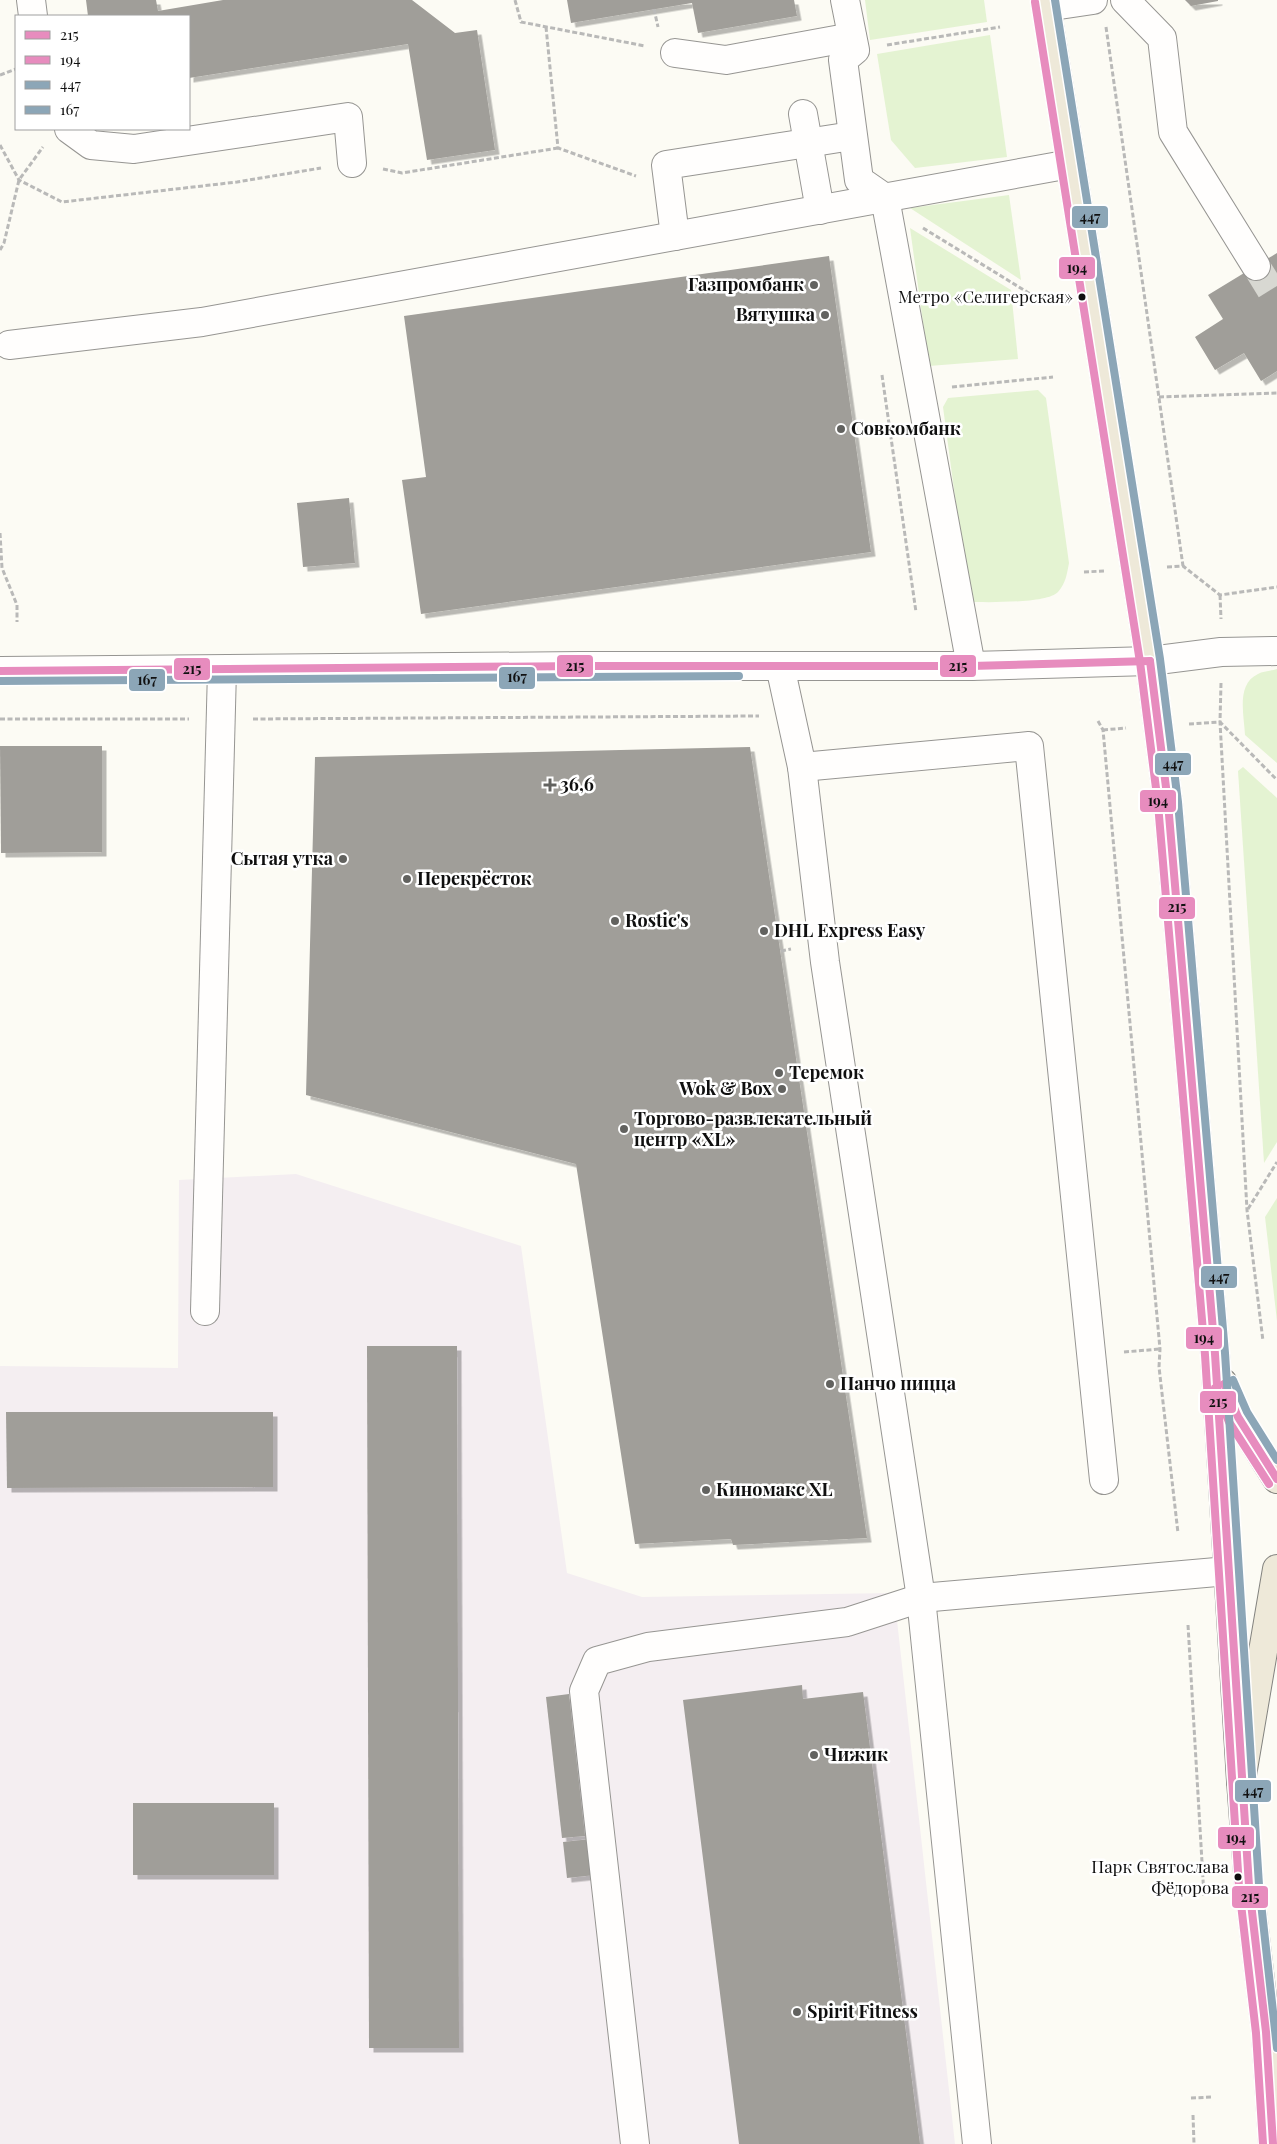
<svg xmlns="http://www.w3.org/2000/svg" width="1277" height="2144" viewBox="0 0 1277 2144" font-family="'Playfair Display',serif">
<defs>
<filter id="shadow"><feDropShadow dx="4.5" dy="4.5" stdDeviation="0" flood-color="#0004"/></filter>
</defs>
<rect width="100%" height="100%" fill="#fcfbf4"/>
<!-- industrial -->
<polygon fill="#f4eef1" points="296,1174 521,1246 567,1573 642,1597 894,1593 955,2144 0,2144 0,1366 178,1368 179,1180"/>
<!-- green -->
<g fill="#e4f3d2">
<polygon points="865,0 984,0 987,22 870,40"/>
<polygon points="990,35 1007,157 915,168 891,140 877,54"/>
<polygon points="1009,195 1021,280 910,208"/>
<polygon points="910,228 1011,290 1018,359 929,366"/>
<path d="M1038,390L1046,398L1069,563C1067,573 1066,583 1058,592C1047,604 986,602 969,602L943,407L948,398Z"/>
<path d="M1277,669V763L1245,735C1244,715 1236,684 1258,674C1263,671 1271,671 1277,669Z"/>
<polygon points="1243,767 1277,798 1277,1142 1264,1163 1238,771"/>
<polygon points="1277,1198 1277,1321 1265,1217"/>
</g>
<!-- building -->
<g fill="#a09e99" filter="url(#shadow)">
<polygon points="86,0 156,0 158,11 223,0 412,0 455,33 477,30 495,150 427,160 408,44 189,78 189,16 88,16"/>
<polygon points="567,0 794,0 797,16 698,33 692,3 571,23"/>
<polygon points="1185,0 1218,0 1218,1 1191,6"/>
<polygon points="1277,253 1277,371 1261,381 1244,353 1215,370 1195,337 1223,319 1208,295"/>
<polygon points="829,256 871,552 421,614 402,480 426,477 404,316"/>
<polygon points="349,498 355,563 303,567 297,503"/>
<polygon points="0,746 102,746 102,852 1,853"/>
<polygon points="750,747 867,1538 733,1545 731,1539 635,1544 576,1164 306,1095 315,757"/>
<polygon points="367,1346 457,1346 459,2048 369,2048"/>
<polygon points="6,1412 273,1412 273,1487 7,1488"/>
<polygon points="802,1685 803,1699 863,1692 920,2144 739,2144 683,1700"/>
<polygon points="569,1694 585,1836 562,1838 546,1697"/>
<rect x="133" y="1803" width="141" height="72"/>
<polygon points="591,1839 595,1875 567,1878 563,1842"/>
</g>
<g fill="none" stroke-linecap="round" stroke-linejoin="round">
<!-- minor-tunnel -->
<polyline stroke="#d8d8d2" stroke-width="28" stroke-dasharray="28 14" stroke-linecap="butt" points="1256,266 1277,300"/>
<defs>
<g id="minor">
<polyline points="31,0 33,16"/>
<polyline points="845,0 855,50 843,60 859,180 885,198 971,666"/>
<polyline points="1125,0 1162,38 1173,132 1256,266"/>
<polyline points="1046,7 1093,0"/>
<polyline points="675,53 726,60 852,37"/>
<polyline points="803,114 820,210"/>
<polyline points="69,129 91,145 134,149 348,117 352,163"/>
<polyline points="675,236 666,165 852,136"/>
<polyline points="9,345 202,322 1070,164"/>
<polyline points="780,666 802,767 825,962 921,1598 977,2144"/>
<polyline points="0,671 581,666 971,666 1150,661 1221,652 1277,651"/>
<polyline points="802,767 1029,746 1104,1480"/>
<polyline points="205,1311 222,670"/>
<polyline points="635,2144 584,1691 597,1661 648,1647 847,1622 921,1598 1228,1571"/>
</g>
<g id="major">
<polyline points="1045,0 1150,661 1168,803 1215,1354 1241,1781"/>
<polyline points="1223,1383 1238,1417 1277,1479"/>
<polyline points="1273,2144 1266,2032 1249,1886 1241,1781 1277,1569"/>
</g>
</defs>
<!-- minor casing -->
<use href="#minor" stroke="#969592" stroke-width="30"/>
<!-- major casing -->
<use href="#major" stroke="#83837f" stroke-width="30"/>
<!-- path -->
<g stroke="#b9b9b8" stroke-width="3" stroke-dasharray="5 2.5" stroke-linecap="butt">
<polyline points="515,0 521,22 645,46"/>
<polyline points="654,9 658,27"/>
<polyline points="546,27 558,148 636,176"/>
<polyline points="1106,27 1183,566"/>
<polyline points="887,45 1000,27"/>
<polyline points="0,75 16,69"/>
<polyline points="0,145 19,180 62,202 237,182 321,168"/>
<polyline points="383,169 402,173 558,148"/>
<polyline points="923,228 1045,303"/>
<polyline points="0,250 4,243 19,180 43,147"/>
<polyline points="882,375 916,612"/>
<polyline points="952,387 1053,377"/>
<polyline points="1159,397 1277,393"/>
<polyline points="0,533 2,568 17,605 17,622"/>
<polyline points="1167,567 1183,566 1220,595 1277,587"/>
<polyline points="1084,572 1104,571"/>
<polyline points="1220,595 1221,619"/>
<polyline points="1221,683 1220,722 1247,1210 1263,1341"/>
<polyline points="0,719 189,719"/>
<polyline points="253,719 759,716"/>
<polyline points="1098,721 1103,730 1160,1349 1159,1367 1178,1533"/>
<polyline points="1189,724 1220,722 1277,780"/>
<polyline points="1103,730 1126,728"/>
<polyline points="781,951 791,949"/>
<polyline points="1248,1209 1277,1162"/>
<polyline points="1124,1352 1160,1349"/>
<polyline points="1188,1625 1204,1896"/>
<polyline points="1191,2098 1213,2097"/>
<polyline points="1193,2115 1194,2144"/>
</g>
<!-- minor -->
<use href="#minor" stroke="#fffefd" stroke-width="28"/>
<!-- major -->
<use href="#major" stroke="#eee9d9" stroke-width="28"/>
<defs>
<g id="bus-1">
<polyline points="1150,661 1168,803 1215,1354 1249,1886 1266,2032 1273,2144"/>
<polyline points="0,671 581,666 971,666 1150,661"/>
<polyline points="1224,1384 1238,1417 1277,1479"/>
</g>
<g id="bus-2">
<polyline points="1035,2 1140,662 1158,804 1205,1355 1239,1887 1256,2033 1263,2144"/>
<polyline points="1215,1388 1229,1422 1269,1484"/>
</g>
<g id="bus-3">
<polyline points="1055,0 1160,659 1178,802 1225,1353 1259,1885 1277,2048"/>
<polyline points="1233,1380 1247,1412 1277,1460"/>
</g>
<polyline id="bus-4" points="0,681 739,676"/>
</defs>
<!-- bus-1 casing -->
<use href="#bus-1" stroke="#fff" stroke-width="11"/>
<!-- bus-2 casing -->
<use href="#bus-2" stroke="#fff" stroke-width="11"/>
<!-- bus-3 casing -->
<use href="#bus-3" stroke="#fff" stroke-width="11"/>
<!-- bus-4 casing -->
<use href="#bus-4" stroke="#fff" stroke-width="11"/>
<!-- bus-1 -->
<use href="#bus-1" stroke="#e78cbe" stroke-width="8"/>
<!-- bus-2 -->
<use href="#bus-2" stroke="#e78cbe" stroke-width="8"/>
<!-- bus-3 -->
<use href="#bus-3" stroke="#8ca6b7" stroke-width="8"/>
<!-- bus-4 -->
<use href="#bus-4" stroke="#8ca6b7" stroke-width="8"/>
</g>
<!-- markers -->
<g fill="#62625f" stroke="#fff" stroke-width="2">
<circle cx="814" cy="285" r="5"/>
<circle cx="825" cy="315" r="5"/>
<circle cx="841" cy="429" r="5"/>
<path d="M547.5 777.5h5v5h5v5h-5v5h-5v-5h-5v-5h5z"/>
<circle cx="343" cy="859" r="5"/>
<circle cx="407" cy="879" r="5"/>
<circle cx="615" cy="921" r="5"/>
<circle cx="764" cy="931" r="5"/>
<circle cx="779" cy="1073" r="5"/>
<circle cx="782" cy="1089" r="5"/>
<circle cx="624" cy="1129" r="5"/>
<circle cx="830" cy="1384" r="5"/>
<circle cx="706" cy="1490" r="5"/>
<circle cx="814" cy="1755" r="5"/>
<circle cx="797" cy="2012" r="5"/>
</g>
<g fill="#0f0f0f" stroke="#fff" stroke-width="2">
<circle cx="1082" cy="297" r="4.5"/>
<circle cx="1238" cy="1877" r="4.5"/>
</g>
<g text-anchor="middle" stroke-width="5" stroke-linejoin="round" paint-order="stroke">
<!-- bus labels -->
<g font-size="17" fill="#0f0f0f" stroke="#fff" text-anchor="end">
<text x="1073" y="303">Метро «Селигерская»</text>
<text x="1229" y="1873">Парк Святослава<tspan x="1229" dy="21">Фёдорова</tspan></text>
</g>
<!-- poi labels -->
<g font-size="18" font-weight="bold" fill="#0f0f0f" stroke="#fff" text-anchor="start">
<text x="804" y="291" text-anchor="end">Газпромбанк</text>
<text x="815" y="321" text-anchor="end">Вятушка</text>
<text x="851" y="435">Совкомбанк</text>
<text x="560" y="791">36,6</text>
<text x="333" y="865" text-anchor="end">Сытая утка</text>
<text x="417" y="885">Перекрёсток</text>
<text x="625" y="927">Rostic's</text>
<text x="774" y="937">DHL Express Easy</text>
<text x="789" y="1079">Теремок</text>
<text x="772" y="1095" text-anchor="end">Wok &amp; Box</text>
<text x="634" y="1125">Торгово-развлекательный<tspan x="634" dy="21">центр «XL»</tspan></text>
<text x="840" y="1390">Панчо пицца</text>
<text x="716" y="1496">Киномакс XL</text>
<text x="824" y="1761">Чижик</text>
<text x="807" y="2018">Spirit Fitness</text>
</g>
</g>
<g stroke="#fff" stroke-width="2">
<rect x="1071" y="205" width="38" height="24" rx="5" fill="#8ca6b7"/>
<rect x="1058" y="256" width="38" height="24" rx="5" fill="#e78cbe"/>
<rect x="939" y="654" width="38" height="24" rx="5" fill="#e78cbe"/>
<rect x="556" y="654" width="38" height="24" rx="5" fill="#e78cbe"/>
<rect x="173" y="657" width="38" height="24" rx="5" fill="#e78cbe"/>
<rect x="498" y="666" width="38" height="24" rx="5" fill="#8ca6b7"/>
<rect x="128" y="668" width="38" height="24" rx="5" fill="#8ca6b7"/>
<rect x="1154" y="752" width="38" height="24" rx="5" fill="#8ca6b7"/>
<rect x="1139" y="789" width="38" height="24" rx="5" fill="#e78cbe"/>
<rect x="1158" y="896" width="38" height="24" rx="5" fill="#e78cbe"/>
<rect x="1200" y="1265" width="38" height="24" rx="5" fill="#8ca6b7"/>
<rect x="1185" y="1326" width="38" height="24" rx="5" fill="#e78cbe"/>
<rect x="1199" y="1390" width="38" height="24" rx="5" fill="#e78cbe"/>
<rect x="1234" y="1779" width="38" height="24" rx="5" fill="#8ca6b7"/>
<rect x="1217" y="1826" width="38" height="24" rx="5" fill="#e78cbe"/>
<rect x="1231" y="1885" width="38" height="24" rx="5" fill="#e78cbe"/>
</g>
<g font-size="14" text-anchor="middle" font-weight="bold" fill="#111">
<text x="1090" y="222">447</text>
<text x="1077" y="273">194</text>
<text x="958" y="671">215</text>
<text x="575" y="671">215</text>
<text x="192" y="674">215</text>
<text x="517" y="682">167</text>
<text x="147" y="685">167</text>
<text x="1173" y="769">447</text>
<text x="1158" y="806">194</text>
<text x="1177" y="912">215</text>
<text x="1219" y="1282">447</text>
<text x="1204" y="1343">194</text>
<text x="1218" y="1407">215</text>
<text x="1253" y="1796">447</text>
<text x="1236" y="1843">194</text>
<text x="1250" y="1902">215</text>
</g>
<!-- legend -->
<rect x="15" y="15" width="175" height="115" fill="#ffffff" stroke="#9f9f9f"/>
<rect x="25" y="31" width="25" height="8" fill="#e78cbe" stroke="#9f9f9f"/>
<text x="60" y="40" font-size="15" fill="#0f0f0f">215</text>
<rect x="25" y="56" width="25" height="8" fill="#e78cbe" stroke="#9f9f9f"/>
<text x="60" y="65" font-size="15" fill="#0f0f0f">194</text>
<rect x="25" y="81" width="25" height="8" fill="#8ca6b7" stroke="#9f9f9f"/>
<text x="60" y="90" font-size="15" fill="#0f0f0f">447</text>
<rect x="25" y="106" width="25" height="8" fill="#8ca6b7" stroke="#9f9f9f"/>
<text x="60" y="115" font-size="15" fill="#0f0f0f">167</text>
</svg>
